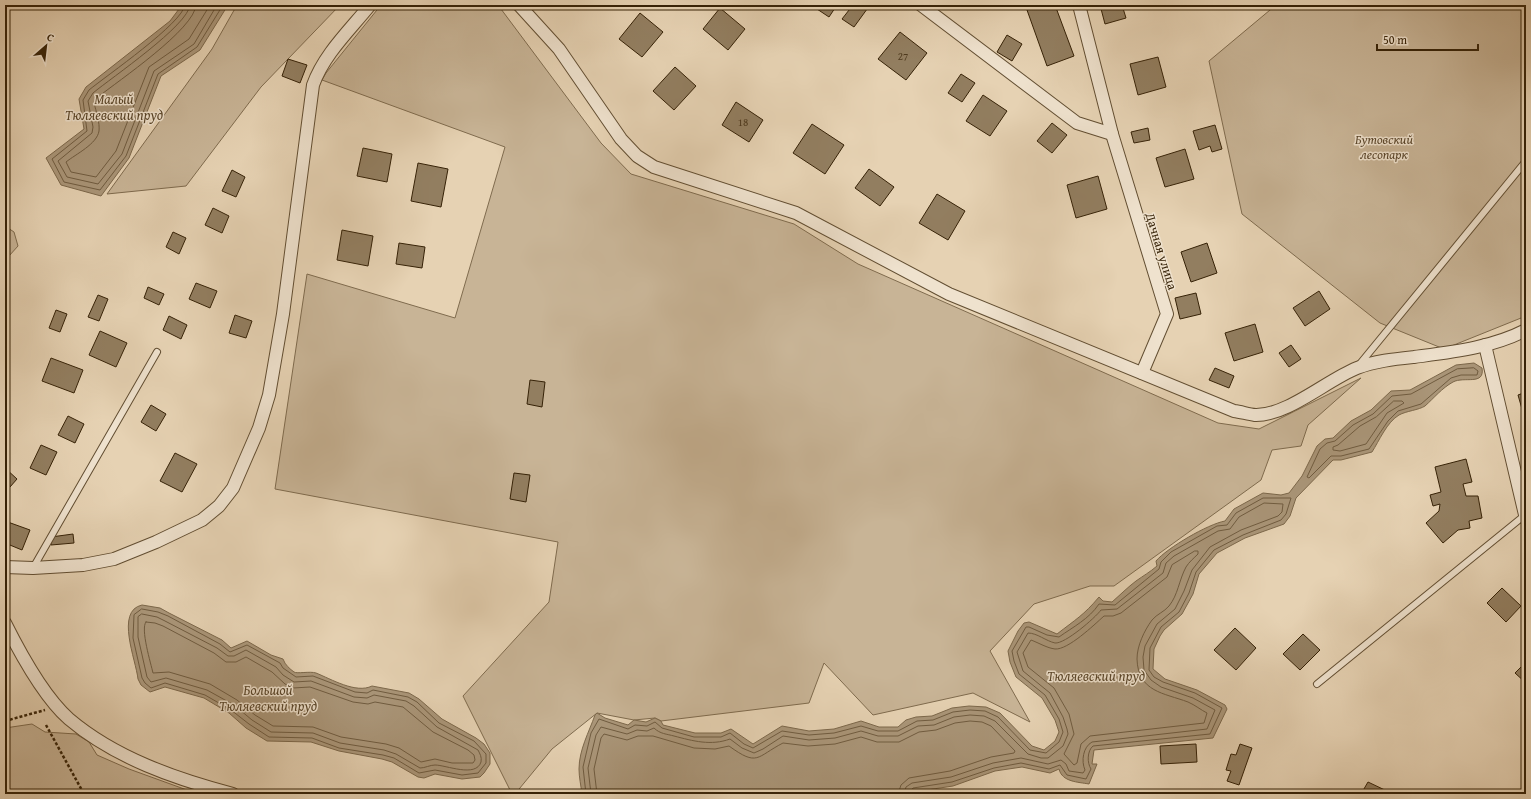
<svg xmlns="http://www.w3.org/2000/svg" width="1531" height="799" viewBox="0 0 1531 799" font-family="'Gentium Book Plus',serif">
<rect width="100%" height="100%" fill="#e6d2b3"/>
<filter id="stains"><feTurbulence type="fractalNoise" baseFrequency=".005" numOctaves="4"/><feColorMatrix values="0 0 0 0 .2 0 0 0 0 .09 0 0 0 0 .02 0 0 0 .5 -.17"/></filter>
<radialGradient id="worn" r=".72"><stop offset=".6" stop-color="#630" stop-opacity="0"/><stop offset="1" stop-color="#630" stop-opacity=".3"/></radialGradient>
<!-- green -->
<g fill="#c8b496" stroke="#7f6b4e">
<polygon points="237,5 340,5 261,87 186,186 107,194 212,49"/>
<polygon points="381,5 498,5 601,143 631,174 794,224 858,264 1218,423 1259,429 1361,378 1308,425 1301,446 1272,450 1261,480 1114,586 1090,586 1034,604 990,651 1030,722 973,693 873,715 824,663 809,703 661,721 655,718 634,720 597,713 552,749 515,794 512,794 463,696 549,602 558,542 275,489 307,274 455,318 505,147 322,80 326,73"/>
<polygon points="1276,5 1526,5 1526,316 1444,349 1380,323 1242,214 1209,61"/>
<polygon points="5,226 14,232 18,246 9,256 5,274"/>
<polygon points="32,724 45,732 76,734 89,742 97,755 129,769 198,794 5,794 5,728"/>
</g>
<!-- water -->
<g fill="#aa9679" stroke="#7c684b">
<polygon points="182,5 228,5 200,50 161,76 129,158 101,196 61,185 46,158 84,129 79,99 86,87 170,21"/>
<path d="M1474,363L1482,368C1485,386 1464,376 1453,382C1442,388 1434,398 1425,406C1419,410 1406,411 1399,415C1387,422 1379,441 1372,452L1341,460H1333L1296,498L1290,516L1284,524L1245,538L1217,553L1199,574L1193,594L1182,614L1164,630L1160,636L1154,649L1153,669L1165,679L1197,690L1225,705L1227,709L1213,738L1094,750L1092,764H1097L1089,784C1078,782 1062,782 1059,769L1050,773L1022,767L995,771L953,786L900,794H582C581,786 579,777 579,769C579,750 589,732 595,715L597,713L605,718L628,725L634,720L646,722L655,718L661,721L663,725L695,733H721L731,729L753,744L782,726L809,731L834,729L861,721L879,727H898L906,720L916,717L932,716L952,708L969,706L986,707L1000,713L1032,746L1044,750L1055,741L1059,732L1055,720L1042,698L1016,677L1010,662L1008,651L1018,631L1024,623L1029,622L1057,634C1075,620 1084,615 1099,597L1103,601L1112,602C1120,595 1128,587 1136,581C1143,576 1150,572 1157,566L1156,561C1167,548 1208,524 1225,521L1234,509L1263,493L1281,495L1289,493L1302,476L1317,446L1325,439L1333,438L1351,421L1371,410L1391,391L1410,390L1456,365Z"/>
<path d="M142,605L160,608L169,613L222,640L231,648L247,641L271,655L283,659C285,665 290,669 294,672C297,674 310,671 316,673C331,679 356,694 372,686L409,693L419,699L442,719L476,738L484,744L490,753V764L484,773L480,777L462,779L435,774L424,778L418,777L392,762L382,759L339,751L311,742L267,741L246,728L229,713L204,698L165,687L150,692L141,685L138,679C136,660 115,611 142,605Z"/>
</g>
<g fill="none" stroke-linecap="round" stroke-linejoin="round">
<!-- shore -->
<g stroke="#705c40" stroke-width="1">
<path d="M185,5C183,23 106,76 89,90L83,100L87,131L52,159L64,182L100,190L126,156L158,74L197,47L223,5"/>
<path d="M190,5C189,25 111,78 93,93L88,101L93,127L92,133L58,161L67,177L98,184L122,154L154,71L194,44L217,5"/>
<path d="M196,5C195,29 118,81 98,97L94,103C96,111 100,123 99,131C97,144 76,154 66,162L71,172L96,177L116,151L149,67L189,39L210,5"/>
<polygon points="1474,368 1478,371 1477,375 1461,375 1451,378 1421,404 1398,411 1388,421 1369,449 1341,456 1331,456 1309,478 1307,477 1320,449 1327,443 1335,441 1353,425 1373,414 1392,396 1411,394 1457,369"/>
<polygon points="1394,401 1402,401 1404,403 1387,413 1366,444 1340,451 1333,450 1333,447 1338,445 1360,426 1376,417"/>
<path d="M1195,551H1198V554C1194,558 1189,562 1186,567C1179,580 1178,595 1169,606C1164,612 1157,614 1152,620C1144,631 1137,646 1137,659C1138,692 1164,693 1188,702C1195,705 1201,710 1207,713L1204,723L1090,736L1081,744L1077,763L1074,765L1064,754L1074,734L1069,714L1054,688L1028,667L1023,653L1031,640C1039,643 1047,648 1055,649C1068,650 1094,625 1104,616H1113L1121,613L1167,577L1172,565Z"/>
<polygon points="142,609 158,612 168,616 220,644 230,652 247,645 280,663 283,668 296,677 313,676 355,692 367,693 373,690 408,697 417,702 439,723 474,741 486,754 486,763 478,773 462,775 435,770 419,773 394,758 383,755 339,748 312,738 269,737 249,724 231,710 205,695 165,683 151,688 145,683 142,678 133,638 134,615"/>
<path d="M142,614L157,617L165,621L217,648L228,656H234L246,650L276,667L283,675L294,682L311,681L354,697L367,698L374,695L406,701L414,706L437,727L478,750C480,754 482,757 481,762C476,778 446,765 435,765C430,765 425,768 420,768L396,754L384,750L340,743L313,733L271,732L252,720L234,705L207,690L166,678L151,682L147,677L138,637V617Z"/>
<path d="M146,622L155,623L163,626L214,653L226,662H236L246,657L272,672L285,684L293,688L310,687L353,702L368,704L375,702L403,707L433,732L468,750L474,755L475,760L473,763H452L435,759L421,762L399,748L386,744L341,737L313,727L273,726L255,715L237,700L210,684L169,672L153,673C151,664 140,628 146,622Z"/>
<path d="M586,794L583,767L591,733L599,719L628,729L635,725L647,726L655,722L662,728L694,737H721L730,733L744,744L753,748L782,731L809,735L834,733L861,726L878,731H898L917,721L933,720L953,712L970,710L985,711L998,717L1030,750L1046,753L1059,742L1063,732L1059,719L1045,695L1019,674L1014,661L1012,651L1026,627H1029L1047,635L1059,637C1073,627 1089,619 1099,604L1115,605L1159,569L1161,562L1171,552L1217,526L1227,525L1236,513L1263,498H1291L1286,514L1281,520L1243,535L1214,550L1196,572L1189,593L1179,612L1161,627L1150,648L1149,670L1154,677L1163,682L1195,693L1222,708L1210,734L1093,746C1087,751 1087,763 1091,769L1086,779L1067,775L1060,765L1049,769L1021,763L994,768L952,782L913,788L909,794"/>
<path d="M591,794L588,768L596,735L601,727L627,734L637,730L647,731L654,728C660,734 667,734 674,736C693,741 711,746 730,739L742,748L754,753L763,749L783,736L809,740L835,738L861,731L878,736H898L918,726L934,725L954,717L970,715L984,716L995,721L1028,754L1041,758H1048L1063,746L1068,734L1067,729L1063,717L1050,693L1023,671L1017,652L1028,633C1037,633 1046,641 1055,643C1065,644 1095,618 1101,610L1117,609L1163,573L1166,563L1174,556L1218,531L1230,529L1239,517L1264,503L1283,504L1282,512L1278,516L1241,530L1210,547L1192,570L1184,591L1175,609L1157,624L1145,646L1143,657L1144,670L1151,680L1161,687L1193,698L1215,710L1207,729L1092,742C1083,747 1081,761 1085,770L1083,773L1069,771L1066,764L1061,760L1048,764L1021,758L993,763L951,777L912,783L906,787L904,794"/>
<path d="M597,794L594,769L601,738L604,734L627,740L638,736H653L694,748L715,749L729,746C758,767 756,757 783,743L808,746L835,744L861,737L877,742H899L919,732L936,730L955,723L970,721L982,722L991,726L1015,751L1014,753L991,757L950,771L909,778L901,785L898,794"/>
</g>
</g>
<!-- building -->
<g fill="#927e60" stroke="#362207">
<polygon points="811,5 837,5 829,17"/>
<polygon points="853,5 870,5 854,27 842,19"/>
<polygon points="1041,5 1055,5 1074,56 1047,66 1027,10"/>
<polygon points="1100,5 1122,5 1126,18 1105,24"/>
<polygon points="720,8 745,29 728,50 703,29"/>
<polygon points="640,13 663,32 642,57 619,39"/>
<polygon points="900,32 927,53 906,80 878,59"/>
<polygon points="1007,35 1022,44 1012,61 997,52"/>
<polygon points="1158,57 1166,87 1138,95 1130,64"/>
<polygon points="288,59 307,65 300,83 282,76"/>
<polygon points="675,67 696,86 674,110 653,91"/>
<polygon points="961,74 975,83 962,102 948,93"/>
<polygon points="983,95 1007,111 990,136 966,121"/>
<polygon points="736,102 763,120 749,142 722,125"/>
<polygon points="1052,123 1067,135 1052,153 1037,141"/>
<polygon points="812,124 844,145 825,174 793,153"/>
<polygon points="1215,125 1222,149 1212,152 1210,146 1199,150 1193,131"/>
<polygon points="1148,128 1150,140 1134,143 1131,132"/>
<polygon points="363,148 392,154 387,182 357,176"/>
<polygon points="1185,149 1194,179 1165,187 1156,158"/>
<polygon points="418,163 448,169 441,207 411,201"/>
<polygon points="869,169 894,187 880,206 855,188"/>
<polygon points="232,170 245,177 236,197 222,191"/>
<polygon points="1098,176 1107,209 1076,218 1067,185"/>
<polygon points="937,194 965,211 948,240 919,223"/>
<polygon points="213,208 229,216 222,233 205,225"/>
<polygon points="342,230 373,236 368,266 337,260"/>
<polygon points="173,232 186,238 179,254 166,247"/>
<polygon points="399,243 425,247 422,268 396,264"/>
<polygon points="1207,243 1217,273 1191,282 1181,252"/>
<polygon points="196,283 217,291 210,308 189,299"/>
<polygon points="148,287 164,294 159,305 144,298"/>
<polygon points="1319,291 1330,309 1305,326 1293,308"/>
<polygon points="1196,293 1201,314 1180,319 1175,298"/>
<polygon points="98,295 108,299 99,321 88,317"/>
<polygon points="56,310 67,314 60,332 49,328"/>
<polygon points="235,315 252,321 246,338 229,333"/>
<polygon points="169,316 187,325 181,339 163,330"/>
<polygon points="1255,324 1263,352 1234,361 1225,333"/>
<polygon points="100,331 127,343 116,367 89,355"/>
<polygon points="1291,345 1301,359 1289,367 1279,353"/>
<polygon points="51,358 83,370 74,393 42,381"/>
<polygon points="1215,368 1234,376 1229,388 1209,380"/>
<polygon points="530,380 545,382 542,407 527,404"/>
<polygon points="1526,392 1526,423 1518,395"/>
<polygon points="151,405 166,414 156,431 141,422"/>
<polygon points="68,416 84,424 75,443 58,435"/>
<polygon points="41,445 57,452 46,475 30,468"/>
<polygon points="175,453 197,464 182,492 160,481"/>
<polygon points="1466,459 1472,482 1463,484 1466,496 1478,496 1482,518 1469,521 1470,528 1458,530 1443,543 1426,523 1439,511 1440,504 1433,506 1430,495 1441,492 1435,467"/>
<polygon points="5,468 17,479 10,487 5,482"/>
<polygon points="514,473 530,475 526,502 510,499"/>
<polygon points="5,521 30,530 22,550 5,543"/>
<polygon points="73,534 74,543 51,545 51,537"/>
<polygon points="1502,588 1521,606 1506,622 1487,603"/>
<polygon points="1235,628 1256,648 1236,670 1214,650"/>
<polygon points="1303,634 1320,650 1300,670 1283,654"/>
<polygon points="1526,662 1526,683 1515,673"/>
<polygon points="1196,744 1197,762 1161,764 1160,746"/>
<polygon points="1240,744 1252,748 1239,785 1227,781 1231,771 1226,770 1231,754 1236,755"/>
<polygon points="1368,782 1389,792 1388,794 1361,794"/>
</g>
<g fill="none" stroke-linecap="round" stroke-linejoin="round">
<defs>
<g id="service">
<polyline points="1359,365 1526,161"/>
<polyline points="33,568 157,352"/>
<polyline points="1317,684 1525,515"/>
</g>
<g id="minor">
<path d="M519,5L559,49L621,139L637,156L654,167L796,213L949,294L1234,411C1241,412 1248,414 1255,415C1287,416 1327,380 1357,368C1375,361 1395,359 1414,357C1452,352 1491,348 1526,330"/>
<polyline points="921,5 1077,123 1112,134"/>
<polyline points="1079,5 1112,134 1167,314 1142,373"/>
<polyline points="1485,345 1526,519"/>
<path d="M5,567L33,568L83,565L114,559L156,542L202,520L219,506L233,488L259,428L269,395L283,314L313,85C324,54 350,30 370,5"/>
<path d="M5,623C20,653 44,697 69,719C115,758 176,779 233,794"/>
</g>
</defs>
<!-- service casing -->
<use href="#service" stroke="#624e32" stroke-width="8"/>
<!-- minor casing -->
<use href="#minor" stroke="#624e32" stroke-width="14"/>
<!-- path -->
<g stroke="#362207" stroke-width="2.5" stroke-dasharray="3 2" stroke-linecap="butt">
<polyline points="5,721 45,710"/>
<polyline points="46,725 84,794"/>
</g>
<!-- service -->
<use href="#service" stroke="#efe2ce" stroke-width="6"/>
<!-- minor -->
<use href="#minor" stroke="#efe2ce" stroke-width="12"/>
</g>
<g text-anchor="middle" stroke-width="3" stroke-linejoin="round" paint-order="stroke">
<!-- number labels -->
<g font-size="11" fill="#4d391d">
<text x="903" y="60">27</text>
<text x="743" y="126">18</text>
</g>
<!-- park labels -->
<g font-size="13" font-style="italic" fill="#5a462b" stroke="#efe2ce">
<text x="1384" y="144">Бутовский<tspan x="1384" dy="15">лесопарк</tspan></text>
</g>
<!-- street labels -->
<g font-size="13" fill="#362207" stroke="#efe2ce">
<text transform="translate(1162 251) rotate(73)" y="5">Дачная улица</text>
</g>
<!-- water labels -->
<g font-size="14" font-style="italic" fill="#594529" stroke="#efe2ce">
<text x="114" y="104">Малый<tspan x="114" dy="16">Тюляевский пруд</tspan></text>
<text x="1096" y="681">Тюляевский пруд</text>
<text x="268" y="695">Большой<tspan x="268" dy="16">Тюляевский пруд</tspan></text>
</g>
</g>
<!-- margin -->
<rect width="1531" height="799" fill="none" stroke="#e6d2b3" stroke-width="20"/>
<rect x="6" y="6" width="1519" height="787" fill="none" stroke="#362207" stroke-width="2"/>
<rect x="10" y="10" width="1511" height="779" fill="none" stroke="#362207"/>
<!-- north arrow -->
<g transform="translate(46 46) rotate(28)" stroke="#efe2ce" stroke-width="3" paint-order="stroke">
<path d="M0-3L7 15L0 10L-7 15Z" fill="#362207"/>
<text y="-6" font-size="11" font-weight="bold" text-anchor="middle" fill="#362207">С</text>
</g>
<!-- scale -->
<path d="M1377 44v6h101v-6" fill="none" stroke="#362207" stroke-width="2"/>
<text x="1383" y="44" font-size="12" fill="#362207" stroke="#efe2ce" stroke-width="3" paint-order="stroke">50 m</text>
<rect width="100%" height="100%" filter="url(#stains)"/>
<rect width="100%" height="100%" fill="url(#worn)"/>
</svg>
